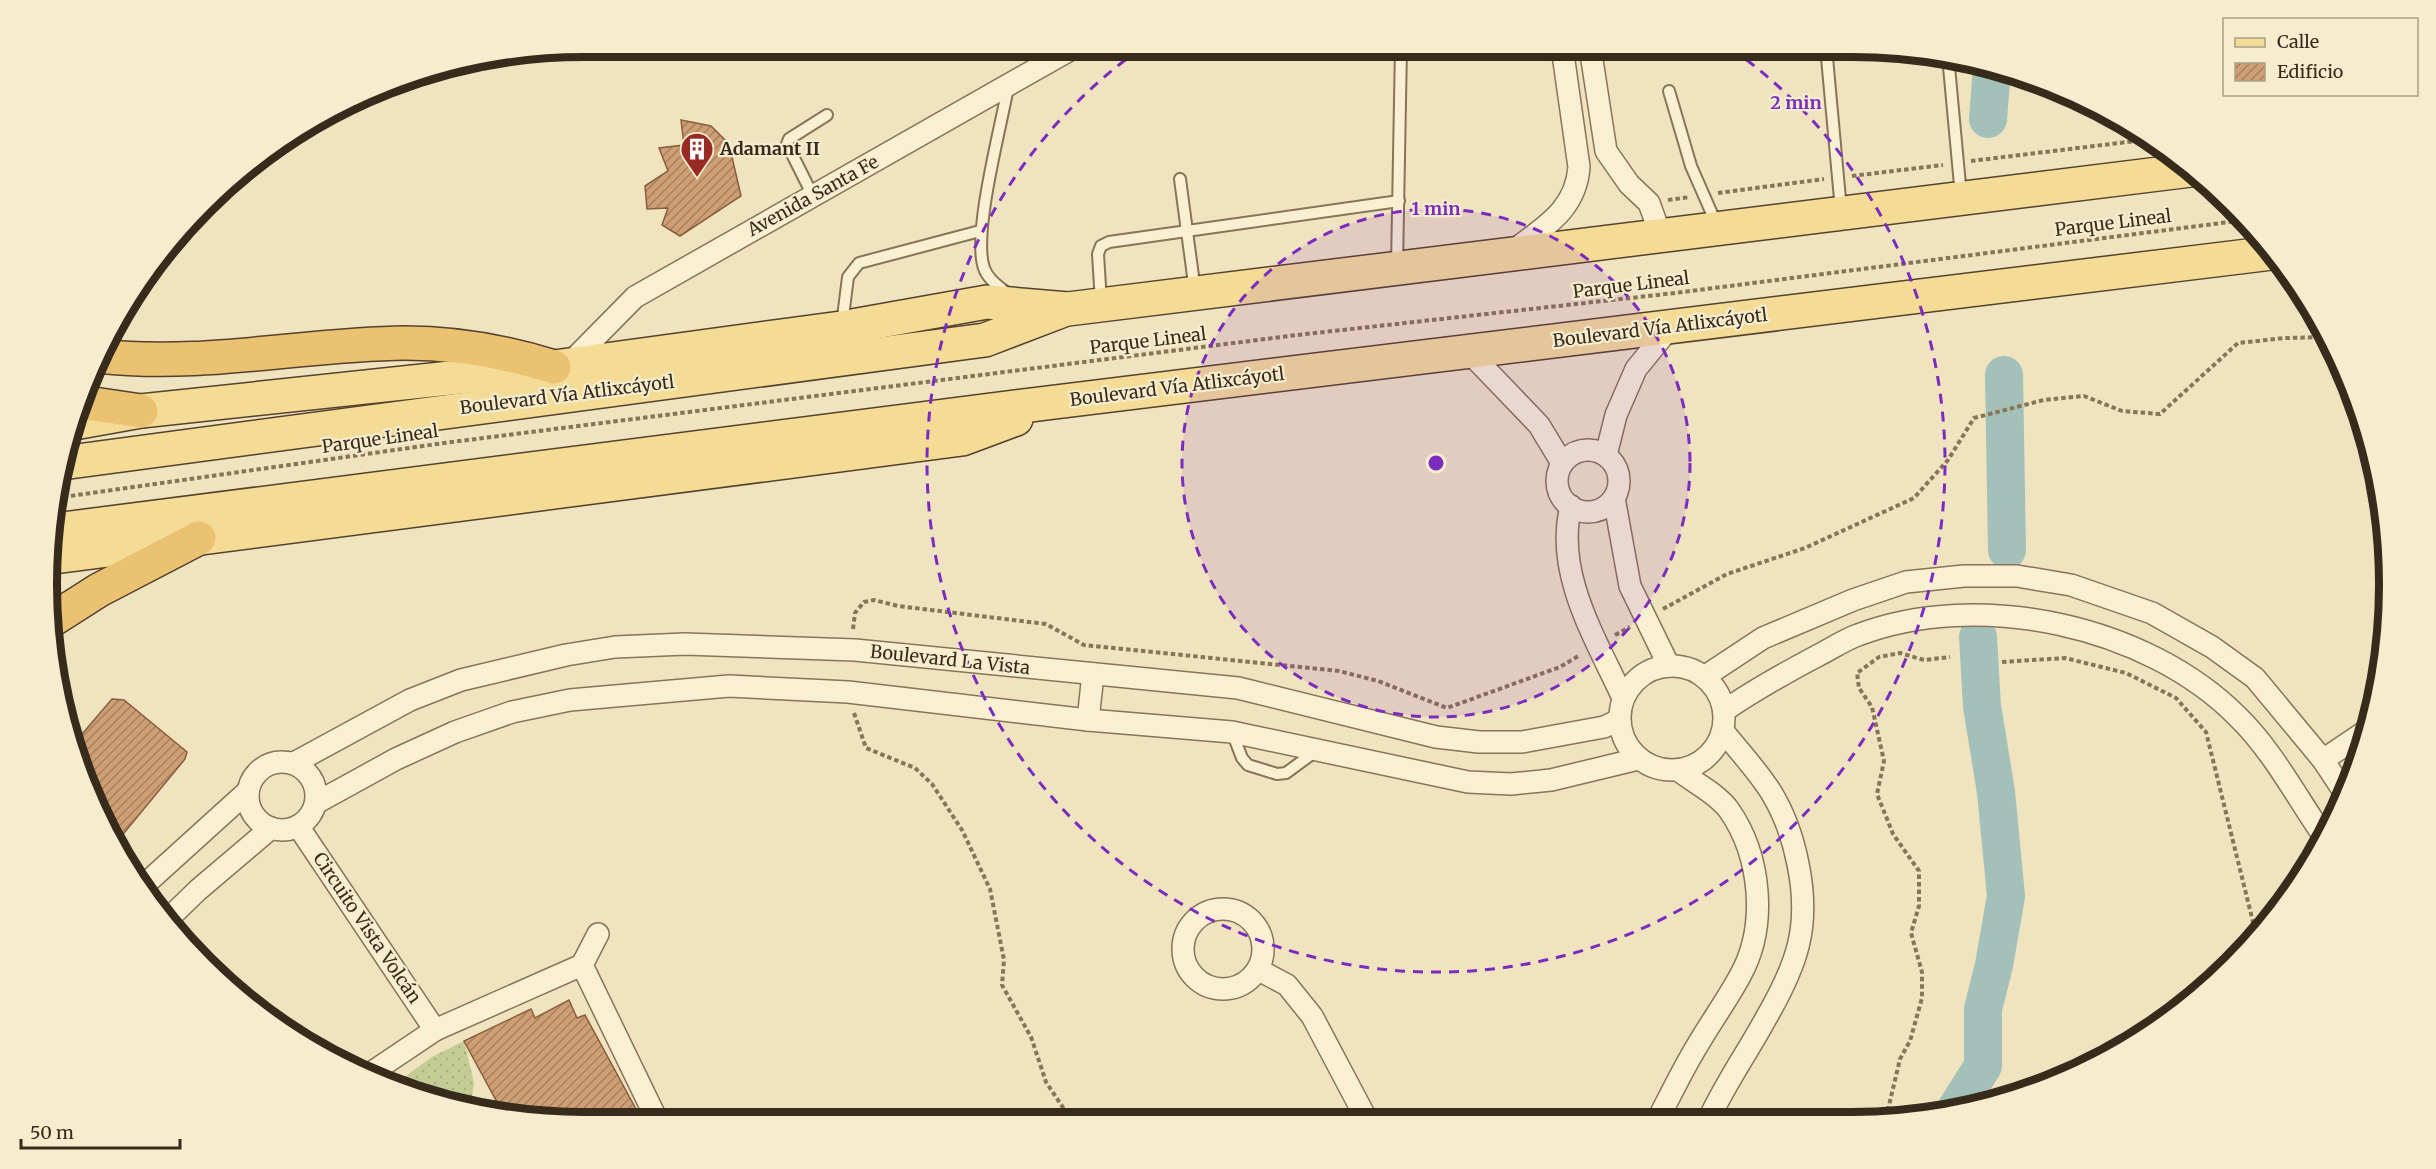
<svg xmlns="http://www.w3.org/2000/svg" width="2436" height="1169" viewBox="0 0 2436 1169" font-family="Merriweather,serif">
<defs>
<pattern id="park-dots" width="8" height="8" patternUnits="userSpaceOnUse" patternTransform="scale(1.5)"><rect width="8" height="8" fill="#c3cd93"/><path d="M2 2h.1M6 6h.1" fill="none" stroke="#a8b07e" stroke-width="1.8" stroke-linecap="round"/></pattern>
<pattern id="building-hatch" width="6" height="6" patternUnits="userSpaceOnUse" patternTransform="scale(1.5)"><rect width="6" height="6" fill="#ce9e74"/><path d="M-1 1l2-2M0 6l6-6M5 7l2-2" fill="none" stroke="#a8815e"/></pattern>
</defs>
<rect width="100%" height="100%" fill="#efe3c0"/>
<!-- park -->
<polygon fill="url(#park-dots)" points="464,1041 474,1083 470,1109 392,1086 432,1057"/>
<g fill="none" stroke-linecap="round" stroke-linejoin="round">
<!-- river -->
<g stroke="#a3c1b9" stroke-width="38">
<polyline points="1988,119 1992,68"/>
<polyline points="2004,375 2007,550"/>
<polyline points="1956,1109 1983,1066 1983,1009 1994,965 2006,896 1996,792 1982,706 1978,637"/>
</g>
</g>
<!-- building -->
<g fill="url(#building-hatch)" stroke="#885e3d" stroke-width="1.5">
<polygon points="681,120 711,126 729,144 741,196 680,236 662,225 668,208 647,209 645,186 668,171 659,148 684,145"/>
<polygon points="112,699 124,700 187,752 185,759 115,844 102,823 77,740"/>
<polygon points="569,1000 577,1018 585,1015 643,1122 584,1122 504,1115 464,1041 531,1009 535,1018"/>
</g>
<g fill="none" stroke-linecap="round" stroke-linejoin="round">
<defs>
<g id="service">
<polyline points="1826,47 1841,210"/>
<polyline points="1948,56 1961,196"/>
<path d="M1008,87C1001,127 972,234 984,268C988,280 1000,287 1009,295"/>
<polyline points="1669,91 1691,166 1716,223"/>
<polyline points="1180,179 1195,291"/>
<polyline points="813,196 787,144 789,139 827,115"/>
<polyline points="1397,266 1401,47"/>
<polyline points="1101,302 1098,254 1101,246 1109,242 1399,201"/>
<polyline points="842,325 848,277 859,263 980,231"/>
<polyline points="1232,732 1242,758 1248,765 1277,774 1286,773 1316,751"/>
</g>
<g id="minor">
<polyline points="1590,47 1606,151 1629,184 1649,203 1661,236"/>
<path d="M1513,251C1544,227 1576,210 1579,167L1562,47"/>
<polyline points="1468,351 1539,425 1562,463"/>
<polyline points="568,365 635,297 1075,47"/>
<circle cx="1588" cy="481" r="31"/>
<polyline points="1606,455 1616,415 1636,369 1671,326"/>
<polyline points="1614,498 1630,586 1669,666"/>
<path d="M1571,506C1554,573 1596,639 1623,698"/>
<circle cx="1672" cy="718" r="52"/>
<polyline points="1704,677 1763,638 1853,600 1906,582 1964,576 2017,576 2071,585 2152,613 2212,647 2255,678 2323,760 2346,795"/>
<path d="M1724,711C1754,690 1785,673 1817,656C1831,649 1844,640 1858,635C1978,589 2147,625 2238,717C2272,750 2296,796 2323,835"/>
<polyline points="1088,720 1093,674"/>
<polyline points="2323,760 2366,731"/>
<circle cx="282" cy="796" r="34"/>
<polyline points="294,763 410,700 461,680 566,655 615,647 685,644 855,650 1238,688 1436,737 1479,742 1522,742 1604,727 1619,720"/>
<polyline points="316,803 396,759 455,732 512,712 570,700 729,686 848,692 1088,720 1232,732 1468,782 1511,784 1551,780 1638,759"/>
<polyline points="298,826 435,1030"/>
<polyline points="142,887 248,791"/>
<circle cx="1223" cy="949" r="40"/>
<polyline points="166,921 198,890 271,828"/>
<polyline points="582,965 658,1122"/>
<polyline points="1259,970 1287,985 1312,1016 1367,1120"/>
<polyline points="368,1075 435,1030 582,965 598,934"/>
<path d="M1658,1119C1671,1094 1683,1069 1697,1046C1711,1022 1727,1000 1740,976C1768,926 1761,856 1729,810C1718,794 1693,782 1678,770"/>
<path d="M1709,1119C1725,1084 1747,1053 1765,1020C1797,965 1811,927 1798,864C1793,838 1785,815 1771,792C1757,770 1739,751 1723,731"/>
</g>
<g id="primary">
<polyline points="74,423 141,411 554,367 841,328 987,302 1068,309 2191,170"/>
<polyline points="62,463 985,340 1061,311"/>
<polyline points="55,530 1047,403 2272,253"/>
<polyline points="54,557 962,439 1016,419"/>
</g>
<g id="trunk">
<path d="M99,356C202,368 303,344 405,343C456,343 506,352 554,367"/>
<polyline points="80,402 141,411"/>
<polyline points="52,620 99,590 199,538"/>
</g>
</defs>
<!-- service casing -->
<use href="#service" stroke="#887457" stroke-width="14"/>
<!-- minor casing -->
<use href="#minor" stroke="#887457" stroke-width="24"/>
<!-- primary casing -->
<use href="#primary" stroke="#55412c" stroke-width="36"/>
<!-- trunk casing -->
<use href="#trunk" stroke="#55412c" stroke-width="36"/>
<!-- path -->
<g stroke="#887457" stroke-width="4" stroke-dasharray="4.5 3" stroke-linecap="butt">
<polyline points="1971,161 2152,139"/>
<polyline points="1852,176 1943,165"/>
<polyline points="1718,193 1824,179"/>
<polyline points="1668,200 1690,197"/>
<polyline points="56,498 444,443 1297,335 1675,293 2245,220"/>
<polyline points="1663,609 1727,574 1805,548 1914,498 1948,460 1974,418 2044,400 2084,396 2122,411 2160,414 2238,343 2285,338 2326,337"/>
<polyline points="853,629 855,613 864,602 874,600 898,606 1046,624 1084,645 1339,671 1378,681 1447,708 1560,667 1580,655"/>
<polyline points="1615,635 1630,627"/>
<polyline points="2002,662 2065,658 2126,673 2176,698 2206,732 2256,934"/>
<polyline points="854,713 866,748 915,768 932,784 962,830 990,889 1004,960 1002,985 1031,1037 1046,1082 1072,1121"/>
<polyline points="1886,1118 1900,1059 1910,1041 1922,998 1922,972 1911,933 1919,906 1919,871 1893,834 1877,794 1884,761 1872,707 1859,688 1857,673 1879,657 1900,653 1924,660 1950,657"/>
</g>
<!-- service -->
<use href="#service" stroke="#f9f0d3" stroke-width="10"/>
<!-- minor -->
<use href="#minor" stroke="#f9f0d3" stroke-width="21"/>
<!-- primary -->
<use href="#primary" stroke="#f4db96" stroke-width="33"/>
<!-- trunk -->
<use href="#trunk" stroke="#eac272" stroke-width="33"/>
</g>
<!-- distance rings -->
<circle cx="1436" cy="463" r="254" fill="#7b2cbf" fill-opacity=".12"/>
<g fill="none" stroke="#7b2cbf" stroke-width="3" stroke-dasharray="10 8">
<circle cx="1436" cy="463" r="254"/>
<path d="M1732 49A509 509 0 1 1 1140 49"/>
</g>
<!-- icons -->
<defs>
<symbol id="building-pin" viewBox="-11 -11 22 30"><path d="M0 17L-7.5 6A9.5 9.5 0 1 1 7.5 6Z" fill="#982b26" stroke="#f6edcf"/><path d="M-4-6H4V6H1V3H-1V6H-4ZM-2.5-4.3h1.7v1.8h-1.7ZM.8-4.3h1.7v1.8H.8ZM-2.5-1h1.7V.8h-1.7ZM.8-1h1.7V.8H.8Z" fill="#fff"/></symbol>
</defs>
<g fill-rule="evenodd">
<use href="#building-pin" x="678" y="130" width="38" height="52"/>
</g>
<g text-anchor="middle" stroke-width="4.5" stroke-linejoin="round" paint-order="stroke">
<!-- poi labels -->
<g font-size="18" font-weight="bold" fill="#372b1c" stroke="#f6edcf" text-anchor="start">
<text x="720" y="155">Adamant II</text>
</g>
<!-- street labels -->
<g font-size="18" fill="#372b1c" stroke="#f6edcf">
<text transform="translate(813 196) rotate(-29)" y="6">Avenida Santa Fe</text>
<text transform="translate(2113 223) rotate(-7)" y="6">Parque Lineal</text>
<text transform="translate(1631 285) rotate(-7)" y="6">Parque Lineal</text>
<text transform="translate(1660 328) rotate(-7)" y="6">Boulevard Vía Atlixcáyotl</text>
<text transform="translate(1148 341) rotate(-7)" y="6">Parque Lineal</text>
<text transform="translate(1177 387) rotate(-7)" y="6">Boulevard Vía Atlixcáyotl</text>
<text transform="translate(567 395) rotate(-7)" y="6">Boulevard Vía Atlixcáyotl</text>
<text transform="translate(380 439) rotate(-8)" y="6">Parque Lineal</text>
<text transform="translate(950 660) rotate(6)" y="6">Boulevard La Vista</text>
<text transform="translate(367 928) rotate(56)" y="6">Circuito Vista Volcán</text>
</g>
</g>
<!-- crop -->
<path d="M0 0H2436V1169H0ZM584 57H1852A527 527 0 0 1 2379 584V585A527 527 0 0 1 1852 1112H584A527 527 0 0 1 57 585V584A527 527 0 0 1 584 57Z" fill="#f6edcf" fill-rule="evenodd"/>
<path fill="none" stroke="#372b1c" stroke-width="8" d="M584 57H1852A527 527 0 0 1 2379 584V585A527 527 0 0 1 1852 1112H584A527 527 0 0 1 57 585V584A527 527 0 0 1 584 57Z"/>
<circle cx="1436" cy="463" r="9" fill="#7b2cbf" stroke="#f6edcf" stroke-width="3"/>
<g font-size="18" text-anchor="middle" font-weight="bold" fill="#7b2cbf" stroke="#f6edcf" stroke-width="4.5" stroke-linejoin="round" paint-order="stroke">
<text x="1796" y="109">2 min</text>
<text x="1436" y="215">1 min</text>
</g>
<!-- legend -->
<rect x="2223" y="18" width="195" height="78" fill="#f6edcf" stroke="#aa9f87" stroke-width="1.5"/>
<rect x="2235" y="38" width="30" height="9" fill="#f4db96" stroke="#aa9f87" stroke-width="1.5"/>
<text x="2277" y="48" font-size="18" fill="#372b1c">Calle</text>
<rect x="2235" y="63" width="30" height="18" fill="url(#building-hatch)" stroke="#aa9f87" stroke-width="1.5"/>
<text x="2277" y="78" font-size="18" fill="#372b1c">Edificio</text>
<!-- scale -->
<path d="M21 1139v9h159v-9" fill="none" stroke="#372b1c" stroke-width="3"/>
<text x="30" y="1139" font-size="18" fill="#372b1c" stroke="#f6edcf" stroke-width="4.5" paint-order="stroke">50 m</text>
</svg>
